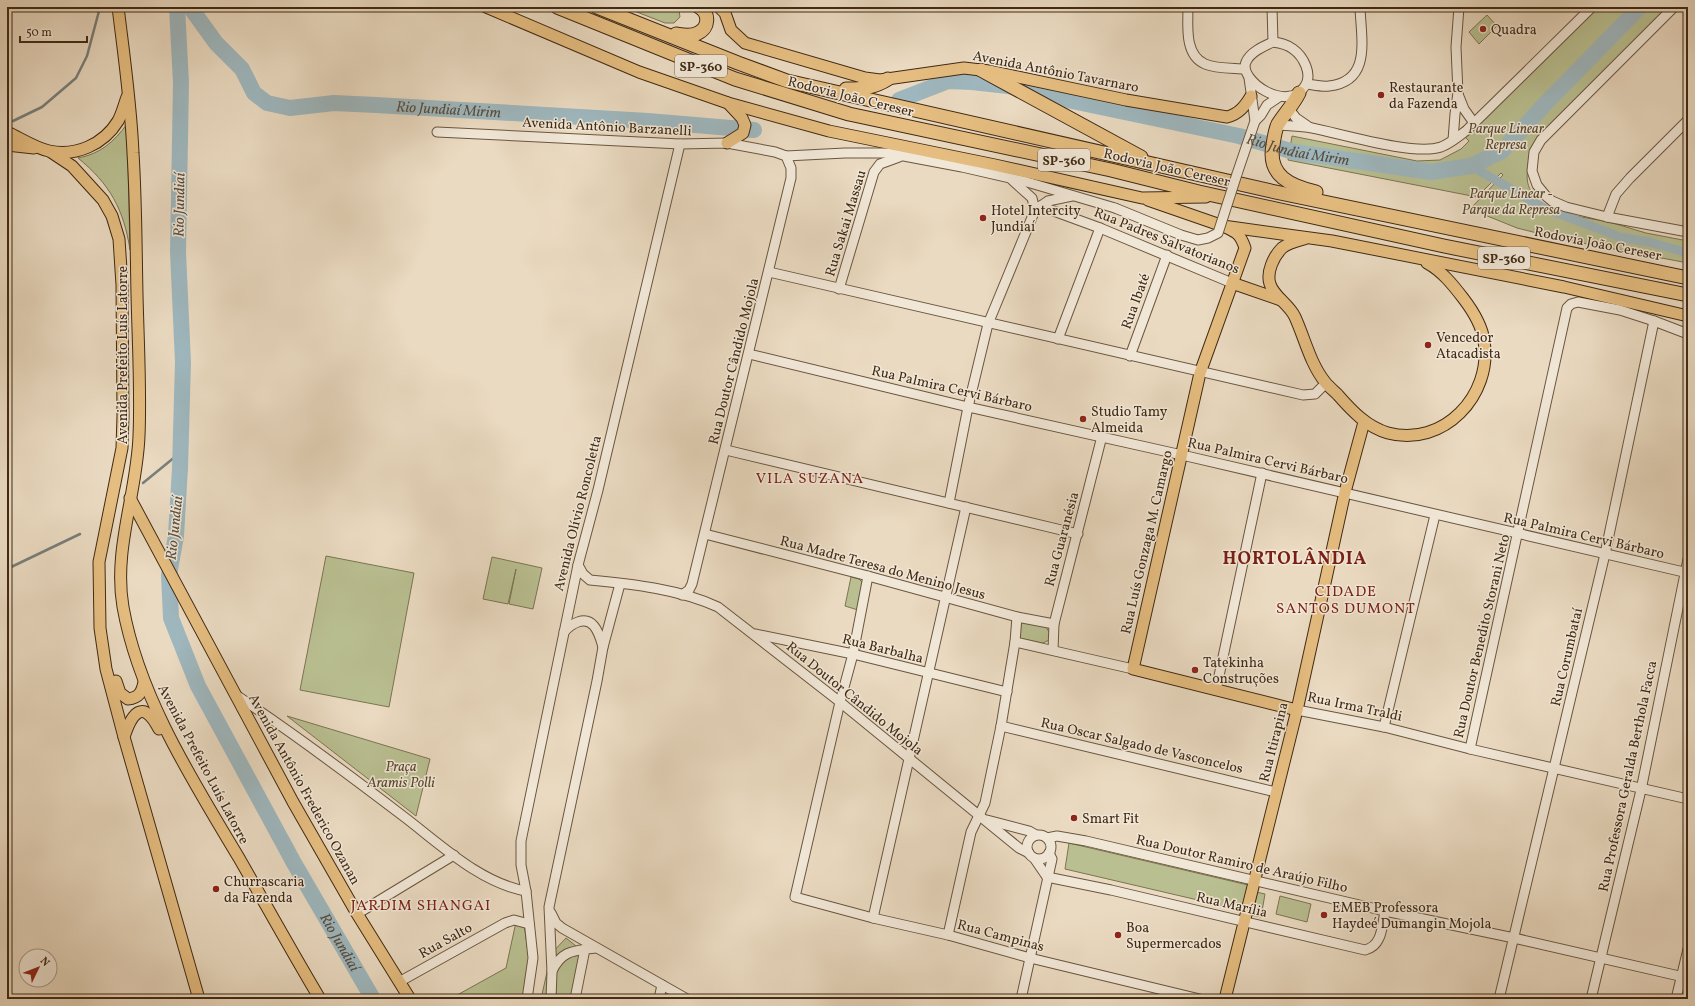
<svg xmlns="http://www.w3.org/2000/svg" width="1695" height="1006" viewBox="0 0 1695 1006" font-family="Vollkorn,serif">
<rect width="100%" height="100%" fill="#eadac1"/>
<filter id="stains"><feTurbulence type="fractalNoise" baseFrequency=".005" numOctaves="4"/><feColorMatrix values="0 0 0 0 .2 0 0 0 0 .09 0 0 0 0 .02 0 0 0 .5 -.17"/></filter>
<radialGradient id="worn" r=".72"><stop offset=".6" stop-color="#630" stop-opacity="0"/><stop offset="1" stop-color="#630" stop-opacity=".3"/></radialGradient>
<!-- green -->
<g fill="#b9bf91" stroke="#7c7452">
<polygon points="624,7 677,7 679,10 680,17 674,23 665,23"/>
<path d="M1598,7H1673L1532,152C1527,171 1522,184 1538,200C1552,215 1585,217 1604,221C1618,224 1632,229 1646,233C1660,236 1674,238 1688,241V263L1561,239L1517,228L1470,209L1503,175L1501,173L1477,197L1288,160L1292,136L1417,161L1440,160L1461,149L1469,141L1464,136Z"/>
<polygon points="1487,15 1497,26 1479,44 1469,32"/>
<path d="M127,124L130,250C124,210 110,184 78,158C100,154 114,142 127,124Z"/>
<polygon points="326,556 414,573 389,707 300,690"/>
<polygon points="492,557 542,568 533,609 509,604 516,569 508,604 483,599"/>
<polygon points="851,577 859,579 864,584 858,610 845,606"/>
<path d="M1022,621L1045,626L1050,633L1049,640L1043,643L1020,638C1016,631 1017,627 1022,621Z"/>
<polygon points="287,716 430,759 416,816"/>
<polygon points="1069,843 1248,885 1245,911 1065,869"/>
<polygon points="1256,892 1265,894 1261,917 1251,915"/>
<polygon points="1280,896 1311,904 1307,922 1276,914"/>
<polygon points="516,922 524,925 529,958 524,999 450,999 506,968"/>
<polygon points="566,938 581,950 571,999 541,999 551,954"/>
</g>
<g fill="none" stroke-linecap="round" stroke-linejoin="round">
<!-- stream -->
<g stroke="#787f7a" stroke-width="2.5">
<polyline points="13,121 42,107 76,78 87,56 99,11"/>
<polyline points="143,483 181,452"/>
<polyline points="7,569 80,534"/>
</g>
<!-- canal -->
<polyline stroke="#9eb7be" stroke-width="9" points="1471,166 1544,208 1620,237 1649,242 1688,253"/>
<!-- river -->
<g stroke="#9eb7be" stroke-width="16">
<path id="s1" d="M177,7L181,83L178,252L183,362L180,468L176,536L169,575L171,618L198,686L294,863L373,999"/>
<path id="s2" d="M190,7L216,43L242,69L254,93L267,103L290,108L334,103L376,105L648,121L754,130"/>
<path id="s3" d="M899,100L948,81L972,82L1008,86L1053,97L1239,136L1294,152L1431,172L1471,166L1502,151L1545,104L1640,7"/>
</g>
<defs>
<g id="minor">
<path d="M1188,7C1188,25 1184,55 1205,64C1216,69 1233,68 1245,69"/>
<polyline points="1272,7 1273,42"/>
<polyline points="1674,7 1541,140 1534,152 1532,171 1537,185 1546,196 1552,201 1566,207 1607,217 1688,232"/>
<path d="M1273,42C1280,43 1287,44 1293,49C1303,56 1313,74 1305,86C1287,114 1238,80 1246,62C1250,52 1264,46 1273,42Z"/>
<path d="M1307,84C1314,85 1322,87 1329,86C1372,81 1361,39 1360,7"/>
<polyline points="1458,94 1464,109 1474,123"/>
<polyline points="1289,109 1296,118 1309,127"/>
<polyline points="1255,121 1261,115 1267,105 1279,97"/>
<path d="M1278,125C1289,126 1301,126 1312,128C1342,134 1414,156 1441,147C1451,143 1459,136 1467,130L1592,7"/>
<polyline points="437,132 680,144 727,143 775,152 786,156 791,168 791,178 692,584 689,590 682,595"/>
<polyline points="1453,140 1455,114 1458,93 1456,47 1459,7"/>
<polyline points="786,156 845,153 888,153 962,167 1027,182 1115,208"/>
<polyline points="1237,174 1255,121 1249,78"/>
<polyline points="1012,180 1032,198 1035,210"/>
<polyline points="1040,206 1100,228 1232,283"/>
<polyline points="1607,217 1616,194 1630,178 1688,120"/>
<polyline points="769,272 1303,395 1315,394 1326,383"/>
<polyline points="839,289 874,172 880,164 899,157"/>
<polyline points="1058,339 1100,228"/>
<polyline points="749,354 968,407 1182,455 1688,573"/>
<polyline points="1130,356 1167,255"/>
<polyline points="726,450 1078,534"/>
<polyline points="949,503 968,407 988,324 1035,210 1048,201 1072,196"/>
<polyline points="705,534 868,576 1017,617 1054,624"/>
<path d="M578,565L583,574L590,580C632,584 679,589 718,607L840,702L1019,848L1029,853"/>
<polyline points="868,576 853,654 840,702 795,897 873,918 948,935 1030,958 1200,999"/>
<path d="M564,632C571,624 585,615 594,626C599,632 601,640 603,647"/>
<polyline points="755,634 853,654 1007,692"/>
<polyline points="1015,642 1133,669"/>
<polyline points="1053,650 1054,624 1102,436"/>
<polyline points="1216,690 1262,473"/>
<path d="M236,695C293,733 348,774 403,816C440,844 480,883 526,891"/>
<polyline points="1297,710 1384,727 1470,749 1688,799"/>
<polyline points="1001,726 1276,792"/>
<polyline points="1384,727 1435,515"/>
<polyline points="1470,749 1567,308 1571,304 1578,302 1620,310 1654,321 1688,334"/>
<polyline points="987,820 1029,831 1036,835"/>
<circle cx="1039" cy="847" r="12"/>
<polyline points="1047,838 1057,836 1086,841 1385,911 1514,938 1688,978"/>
<polyline points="1034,858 1047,877"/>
<path d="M1047,877L1111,890L1365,950C1382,946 1382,927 1385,911"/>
<polyline points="551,913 556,923 562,928 687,999"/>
<polyline points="357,914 454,855"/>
<path d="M873,918C903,781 936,644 966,507"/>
<polyline points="948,935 971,832 985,803 1001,726 1015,642 1017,617"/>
<path d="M552,971C562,950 574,951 595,948"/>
<polyline points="399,982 505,923 514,920 529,924"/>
<polyline points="527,999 533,958 526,891 521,865 521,841 578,565 598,490 680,144"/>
<polyline points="551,999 552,972 549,907 597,681 603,647 620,584"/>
<polyline points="575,999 585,949"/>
<polyline points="659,999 662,985"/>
<polyline points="1021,999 1052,859 1049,853"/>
<polyline points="1499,999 1605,554 1654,321"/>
<polyline points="1591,999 1641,790 1688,559"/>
<polyline points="1676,999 1688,949"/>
</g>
<g id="major">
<path d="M118,7C124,56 131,104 133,153C136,200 136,247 137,294C138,341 141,389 139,436C137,493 113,550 123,607C139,697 193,781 239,858C266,905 292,952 320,999"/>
<polyline points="486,7 639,72 728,103 829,131 995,165 1142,198 1206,197"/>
<path d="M719,7L725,13L731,30L745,43L865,78L880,80L964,68L989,71L1126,100L1227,117C1239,114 1245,106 1251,96"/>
<path d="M7,132C20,138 35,148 49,151C76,157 104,144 118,121C122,114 124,105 127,97"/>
<polyline points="727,143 743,133 745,125 742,118 728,103"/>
<polyline points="7,145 34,148"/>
<polyline points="51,152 72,166 103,200 112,216 119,239 122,285 123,416 122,448 99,562 100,628 106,669 124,737 199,999"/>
<polyline points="1148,200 1223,226 1332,241 1564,287 1688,316"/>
<path d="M1223,226C1236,232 1240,233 1245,248L1200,373L1133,669L1297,710"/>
<path d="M1304,239C1297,241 1288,243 1282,248C1274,256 1266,272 1270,284C1274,297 1289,304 1295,317C1305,339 1310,363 1325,382C1329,387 1334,391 1338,395C1352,411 1367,427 1388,433C1443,448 1493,395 1484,341C1482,325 1473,311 1463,298C1453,285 1442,271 1427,263"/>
<polyline points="1232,283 1281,300"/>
<polyline points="130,498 293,802 356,912 410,999"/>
<path d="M116,681L120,693L128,699C139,698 142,692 144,682"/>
<path d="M124,737C132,713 143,698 159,729"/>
<polyline points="1225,999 1297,710 1345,492 1364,422"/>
</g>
<g id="highway">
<polyline points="557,7 735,79 849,114 1111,170 1199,192 1444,246 1688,295"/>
<polyline points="597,7 738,63 787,81 1271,191 1688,278"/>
<path d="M676,34C683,35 691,37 698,33C709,28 710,13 699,7"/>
<polyline points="981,70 1141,157"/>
<path d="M846,89C861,89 874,88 888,79"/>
<path d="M1299,93C1293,105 1285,113 1278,124C1275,130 1274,138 1273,145C1267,176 1291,186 1316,192"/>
</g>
</defs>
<!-- minor casing -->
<use href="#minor" stroke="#6a563f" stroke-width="11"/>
<!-- major casing -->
<use href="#major" stroke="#402a14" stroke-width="13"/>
<!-- highway casing -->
<use href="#highway" stroke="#402a14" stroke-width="15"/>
<!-- minor -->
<use href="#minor" stroke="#f1e7d7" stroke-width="9"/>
<!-- major -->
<use href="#major" stroke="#e5bd80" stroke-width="11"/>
<!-- highway -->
<use href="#highway" stroke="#e5bd80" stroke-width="13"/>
<defs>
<polyline id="minor-bridge" points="1115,208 1181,235 1198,240 1208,238 1218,233 1237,174"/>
</defs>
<!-- minor-bridge casing -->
<use href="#minor-bridge" stroke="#6a563f" stroke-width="11" stroke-linecap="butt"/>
<!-- minor-bridge -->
<use href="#minor-bridge" stroke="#f1e7d7" stroke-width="9"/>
</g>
<!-- markers -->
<g fill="#8f2418" stroke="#f1e7d7" stroke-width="1.5">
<circle cx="1483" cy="29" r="4"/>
<circle cx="1381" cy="95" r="4"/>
<circle cx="983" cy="218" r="4"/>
<circle cx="1428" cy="345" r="4"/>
<circle cx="1083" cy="419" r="4"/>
<circle cx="1195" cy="670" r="4"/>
<circle cx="1074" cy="818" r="4"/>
<circle cx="216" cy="889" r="4"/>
<circle cx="1324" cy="915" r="4"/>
<circle cx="1118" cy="935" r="4"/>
</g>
<g text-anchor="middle" stroke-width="3" stroke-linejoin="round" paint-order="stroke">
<!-- shield labels -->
<g fill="#f1e7d7" stroke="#75634e" stroke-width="1">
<rect x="675" y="55" width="52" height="22" rx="3"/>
<rect x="1038" y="149" width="52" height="22" rx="3"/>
<rect x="1478" y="247" width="52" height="22" rx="3"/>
</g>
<g font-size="13" font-weight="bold" fill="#402a14">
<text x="701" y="71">SP-360</text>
<text x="1064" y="165">SP-360</text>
<text x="1504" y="263">SP-360</text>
</g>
<!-- poi labels -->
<g font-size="14" fill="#402a14" stroke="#f1e7d7" text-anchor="start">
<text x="1491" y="34">Quadra</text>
<text x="1389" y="92">Restaurante<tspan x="1389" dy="16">da Fazenda</tspan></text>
<text x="991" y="215">Hotel Intercity<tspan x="991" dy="16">Jundiaí</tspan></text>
<text x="1436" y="342">Vencedor<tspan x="1436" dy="16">Atacadista</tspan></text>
<text x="1091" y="416">Studio Tamy<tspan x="1091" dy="16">Almeida</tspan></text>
<text x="1203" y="667">Tatekinha<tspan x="1203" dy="16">Construções</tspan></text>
<text x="1082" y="823">Smart Fit</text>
<text x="224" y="886">Churrascaria<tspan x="224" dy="16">da Fazenda</tspan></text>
<text x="1332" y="912">EMEB Professora<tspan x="1332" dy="16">Haydeé Dumangin Mojola</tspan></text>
<text x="1126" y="932">Boa<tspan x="1126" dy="16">Supermercados</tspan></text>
</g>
<!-- street labels -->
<g font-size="14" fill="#402a14" stroke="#f1e7d7">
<text transform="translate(1056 71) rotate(11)" y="5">Avenida Antônio Tavarnaro</text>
<text transform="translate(851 96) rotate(14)" y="5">Rodovia João Cereser</text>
<text transform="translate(607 126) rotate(3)" y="5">Avenida Antônio Barzanelli</text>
<text transform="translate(1167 167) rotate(13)" y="5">Rodovia João Cereser</text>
<text transform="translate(845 223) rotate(-73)" y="5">Rua Sakai Massau</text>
<text transform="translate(1167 240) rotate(22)" y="5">Rua Padres Salvatorianos</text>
<text transform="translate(1598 243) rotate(11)" y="5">Rodovia João Cereser</text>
<text transform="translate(1135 301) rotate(-70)" y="5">Rua Ibaté</text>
<text transform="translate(122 355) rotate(-90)" y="5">Avenida Prefeito Luís Latorre</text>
<text transform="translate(733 361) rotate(-76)" y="5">Rua Doutor Cândido Mojola</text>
<text transform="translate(952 388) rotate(13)" y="5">Rua Palmira Cervi Bárbaro</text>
<text transform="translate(1268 460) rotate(13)" y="5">Rua Palmira Cervi Bárbaro</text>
<text transform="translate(577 513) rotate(-76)" y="5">Avenida Olívio Roncoletta</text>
<text transform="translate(1584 535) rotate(13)" y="5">Rua Palmira Cervi Bárbaro</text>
<text transform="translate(1061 539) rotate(-75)" y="5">Rua Guaranésia</text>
<text transform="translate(1146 542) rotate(-77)" y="5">Rua Luís Gonzaga M. Camargo</text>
<text transform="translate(883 567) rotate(15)" y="5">Rua Madre Teresa do Menino Jesus</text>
<text transform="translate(1481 636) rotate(-77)" y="5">Rua Doutor Benedito Storani Neto</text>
<text transform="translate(883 648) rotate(14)" y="5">Rua Barbalha</text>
<text transform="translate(1566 657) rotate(-77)" y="5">Rua Corumbataí</text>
<text transform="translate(855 698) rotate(39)" y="5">Rua Doutor Cândido Mojola</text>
<text transform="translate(1355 706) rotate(12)" y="5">Rua Irma Traldi</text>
<text transform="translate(1273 742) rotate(-76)" y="5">Rua Itirapina</text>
<text transform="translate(1142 745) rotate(13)" y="5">Rua Oscar Salgado de Vasconcelos</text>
<text transform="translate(204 764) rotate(62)" y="5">Avenida Prefeito Luís Latorre</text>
<text transform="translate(1627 776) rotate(-78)" y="5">Rua Professora Geralda Berthola Facca</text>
<text transform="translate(305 789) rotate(61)" y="5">Avenida Antônio Frederico Ozanan</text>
<text transform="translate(1242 863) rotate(13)" y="5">Rua Doutor Ramiro de Araújo Filho</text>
<text transform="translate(1232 904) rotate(13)" y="5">Rua Marília</text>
<text transform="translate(1001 935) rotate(15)" y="5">Rua Campinas</text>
<text transform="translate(445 940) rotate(-29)" y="5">Rua Salto</text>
</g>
<!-- park labels -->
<g font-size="14" font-style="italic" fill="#58482d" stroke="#f1e7d7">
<text x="1506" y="133">Parque Linear<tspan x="1506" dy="16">Represa</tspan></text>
<text x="1511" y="198">Parque Linear -<tspan x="1511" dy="16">Parque da Represa</tspan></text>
<text x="401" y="771">Praça<tspan x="401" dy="16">Aramis Polli</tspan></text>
</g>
<!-- water labels -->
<g font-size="15" font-style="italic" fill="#584d3e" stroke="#f1e7d7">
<text dy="5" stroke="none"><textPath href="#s2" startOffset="307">Rio Jundiaí Mirim</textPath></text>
<text dy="5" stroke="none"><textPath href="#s3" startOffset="410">Rio Jundiaí Mirim</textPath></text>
<text transform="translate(179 205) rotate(-89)" y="5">Rio Jundiaí</text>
<text transform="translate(174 528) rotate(-84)" y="5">Rio Jundiaí</text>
<text dy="5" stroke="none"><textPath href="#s1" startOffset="978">Rio Jundiaí</textPath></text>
</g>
<!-- neighbourhood labels -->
<g font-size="15" letter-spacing="1" fill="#7a1f14" stroke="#f1e7d7">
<text x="810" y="483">VILA SUZANA</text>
<text x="1346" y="596">CIDADE<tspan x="1346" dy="17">SANTOS DUMONT</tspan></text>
<text x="421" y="910">JARDIM SHANGAI</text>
</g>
<!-- district labels -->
<g font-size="18" font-weight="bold" letter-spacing="1" fill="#7a1f14" stroke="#f1e7d7">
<text x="1295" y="564">HORTOLÂNDIA</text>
</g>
</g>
<!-- margin -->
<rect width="1695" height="1006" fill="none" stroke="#eadac1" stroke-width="24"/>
<rect x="8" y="8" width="1679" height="990" fill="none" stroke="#402a14" stroke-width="2"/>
<rect x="12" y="12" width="1671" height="982" fill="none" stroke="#402a14"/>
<!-- north arrow -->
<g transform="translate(38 968) rotate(47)"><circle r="19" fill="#f1e7d7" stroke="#aa9b89"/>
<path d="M0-3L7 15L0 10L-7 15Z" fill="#8f2418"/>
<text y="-6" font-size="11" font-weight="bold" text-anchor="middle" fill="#402a14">N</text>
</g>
<!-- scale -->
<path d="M20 36v6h67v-6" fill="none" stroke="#402a14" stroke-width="2"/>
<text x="26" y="36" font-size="12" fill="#402a14" stroke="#f1e7d7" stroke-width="3" paint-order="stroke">50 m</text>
<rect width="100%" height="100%" filter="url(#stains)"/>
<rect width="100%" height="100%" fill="url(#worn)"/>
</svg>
